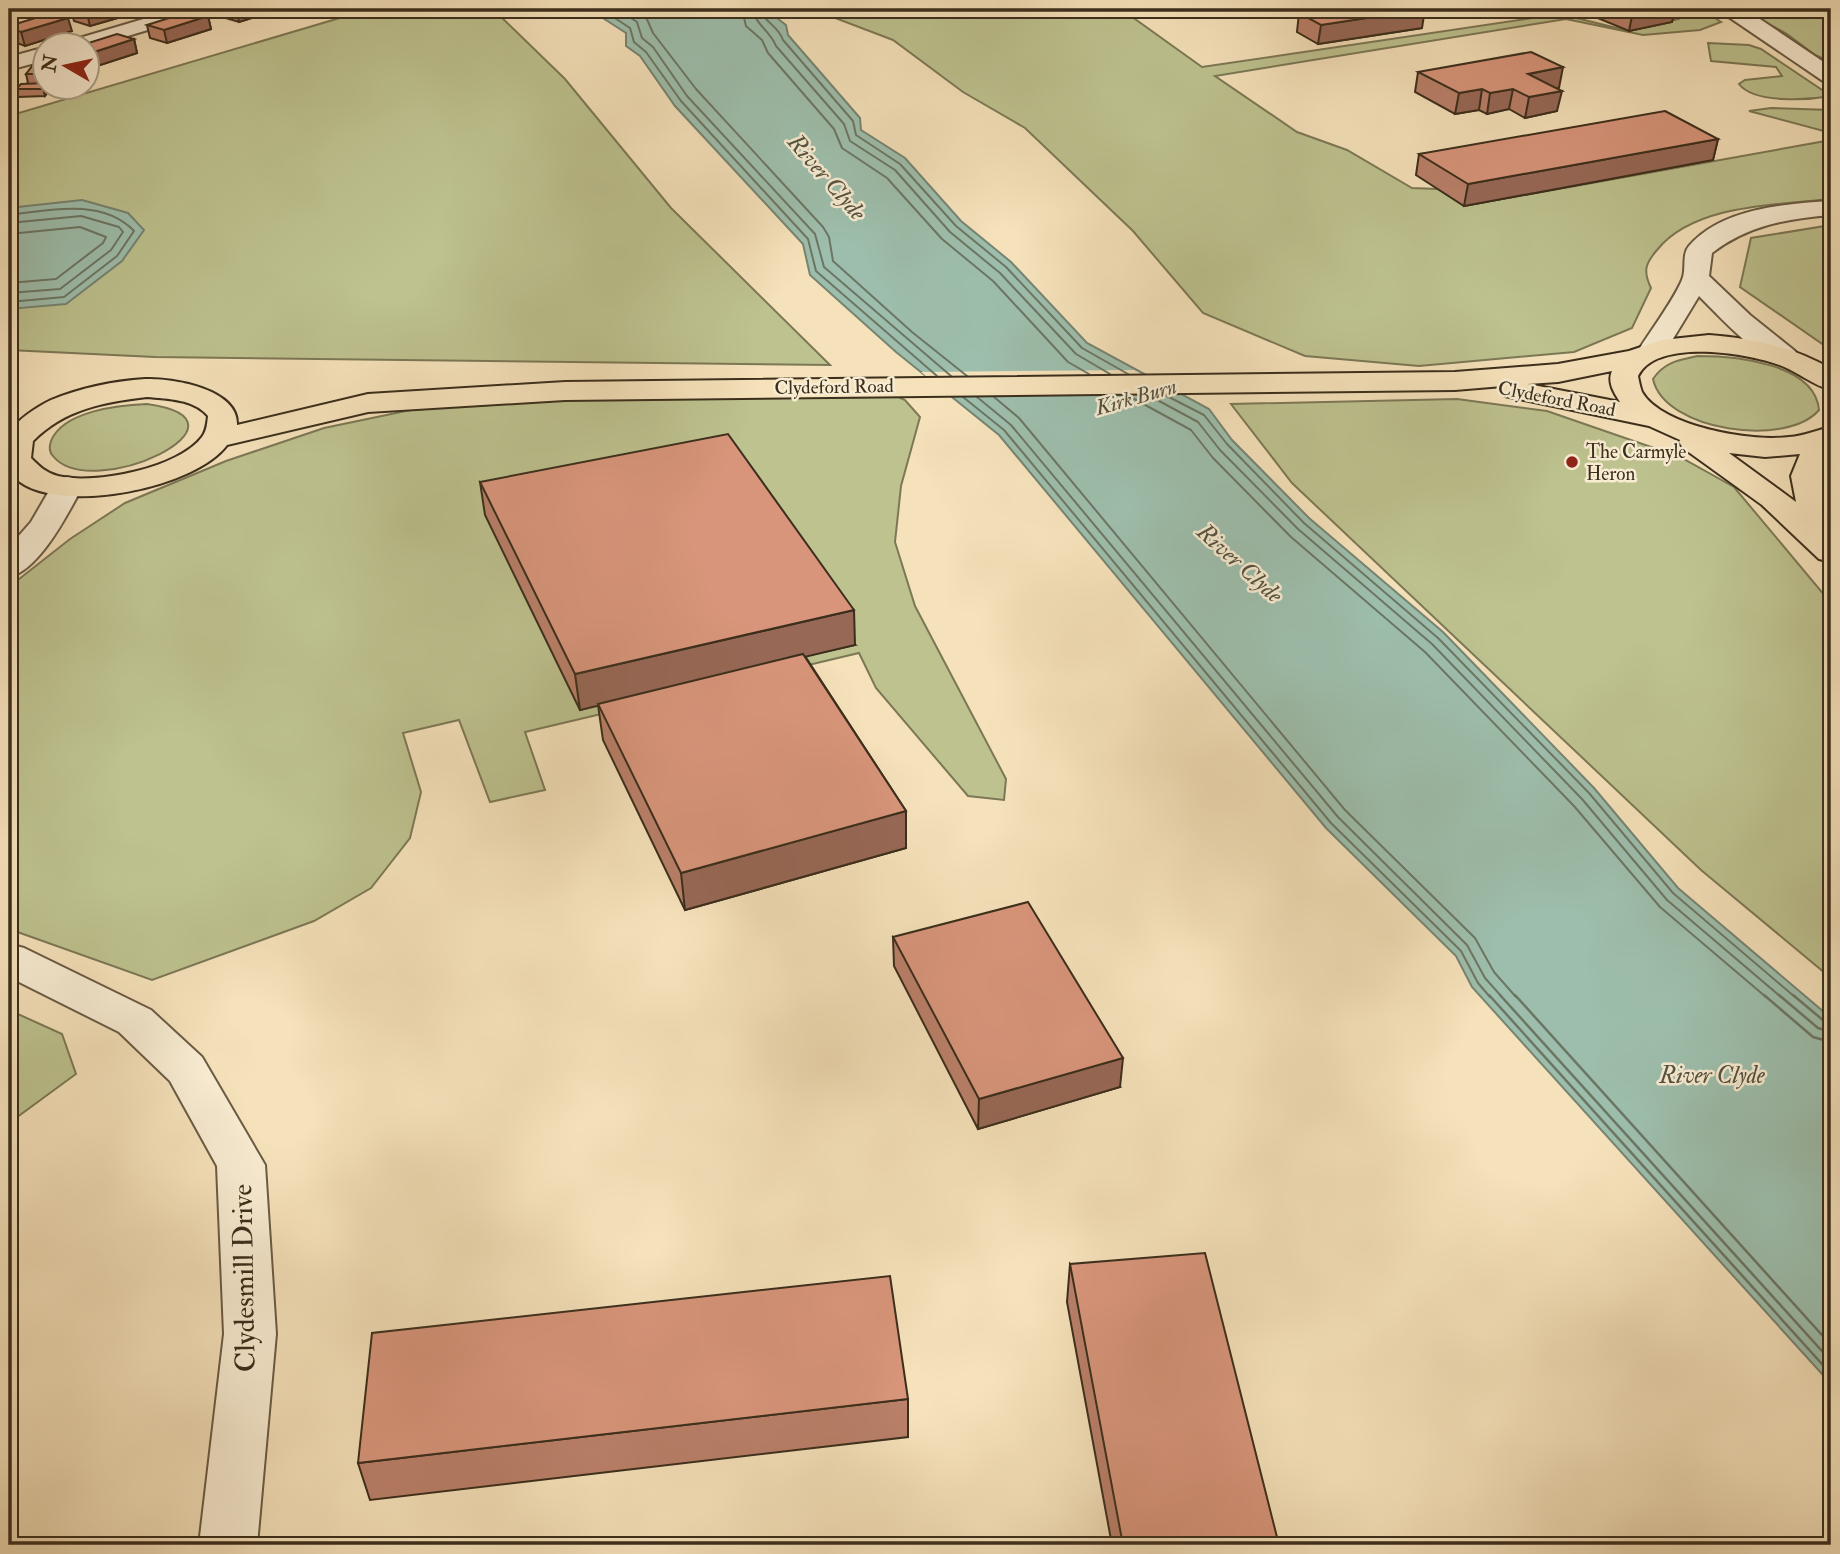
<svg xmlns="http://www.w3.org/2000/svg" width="1840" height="1554" viewBox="0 0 1840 1554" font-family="'IM FELL Double Pica',serif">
<rect width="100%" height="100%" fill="#f5e1ba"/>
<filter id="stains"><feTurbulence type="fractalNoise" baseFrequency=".00286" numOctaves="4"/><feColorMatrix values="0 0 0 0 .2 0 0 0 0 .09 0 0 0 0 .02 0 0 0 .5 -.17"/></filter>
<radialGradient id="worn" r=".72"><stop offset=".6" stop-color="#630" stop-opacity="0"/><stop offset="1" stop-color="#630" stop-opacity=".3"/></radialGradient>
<!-- green -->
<g fill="#bdc28f" stroke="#7c7856" stroke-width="2">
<polygon points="370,9 493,9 565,79 671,208 830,365 155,357 9,350 9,112 19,113"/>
<path d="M821,9H1121L1202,67L1560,14L1629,31L1678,19L1661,9H1701L1721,22L1700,30L1643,35L1566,19L1215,76L1297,132L1347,150L1412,188L1438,189L1464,206L1831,140V199C1777,205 1694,204 1657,250C1645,264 1643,271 1651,288L1632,328L1574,352L1419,366L1305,356L1203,313L1133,231L1025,128L963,92L893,40L827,15Z"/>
<polygon points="1742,9 1831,9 1831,62 1815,55 1787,34"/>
<path d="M1708,43L1749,45L1761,49L1831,96C1809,100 1754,104 1739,84L1745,80L1782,76L1776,67L1711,61Z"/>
<polygon points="1771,108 1831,110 1831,133 1749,111"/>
<polygon points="1831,225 1831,350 1740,287 1751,238"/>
<path d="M1698,356C1734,356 1815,363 1819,410C1787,448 1664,431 1653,379C1664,362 1679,360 1698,356Z"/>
<polygon points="894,395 905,400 920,417 901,486 895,542 915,606 1006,779 1004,800 968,796 876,688 859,653 525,732 545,790 490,802 459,720 403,733 421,792 410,838 371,888 314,921 152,980 9,929 9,587 70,539 125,503 226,461 324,428 425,407 535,398"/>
<polygon points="1457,399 1547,411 1680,457 1734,487 1831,603 1831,978 1701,870 1292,483 1231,404"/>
<path d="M147,404C267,421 91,504 53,456C49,452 49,447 51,441C63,411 119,405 147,404Z"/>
<polygon points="9,1010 62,1034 76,1074 9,1123"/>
</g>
<!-- water -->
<g fill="#9dbeac" stroke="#768472" stroke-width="2">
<polygon points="589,9 765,9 786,25 788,35 860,118 861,130 905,158 961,221 1011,262 1087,343 1209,409 1232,440 1309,518 1443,632 1594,788 1678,888 1831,1018 1831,1384 1472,987 1456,956 1326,828 999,435 896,352 810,275 803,244 675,106 640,56 626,46 626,33"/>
<polygon points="82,200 128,213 144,230 122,261 66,304 9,309 9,208"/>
</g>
<!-- pier -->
<polygon fill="#f5e1ba" points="1134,370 1179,394 950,396 921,372"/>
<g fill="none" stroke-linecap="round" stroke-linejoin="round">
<!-- shore-far1 -->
<g stroke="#6c7664" stroke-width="2">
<polyline points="601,9 630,28 634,42 646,52 681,101 808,239 816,271 937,376"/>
<polyline points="617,9 637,22 642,38 653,47 687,96 815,234 824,267 951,376"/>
<polyline points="637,9 646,17 653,33 696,89 823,227 829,237 833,261 912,332 967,376"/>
<polyline points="742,9 746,26 762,40 768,53 834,129 842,148 887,178 942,239 993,281 1068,362 1089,374"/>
<path d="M752,9C756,25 770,31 776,46L844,124L850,141L895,170L950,232L1000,273L1076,354L1110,374"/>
<path d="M761,9C764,23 778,25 783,40L853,121L856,135L900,164L956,226L1006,267L1082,348L1128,374"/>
<path d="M9,215C50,210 102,198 134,231L117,256L64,297L9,302"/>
<polyline points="9,223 81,216 119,227 123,232 111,250 60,289 9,293"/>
<polyline points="9,234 80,227 106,237 103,243 56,279 9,283"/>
<polyline points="1127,395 1191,430 1213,458 1291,537 1425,652 1574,806 1660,907 1766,997"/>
<polyline points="1148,395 1198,422 1220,450 1298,529 1432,644 1582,799 1667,900 1781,997"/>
<polyline points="1165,395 1204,415 1227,444 1304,523 1438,638 1589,793 1673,893 1795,997"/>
<polyline points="963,397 1004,430 1331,823 1461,951 1478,983 1490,997"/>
<polyline points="977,397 1011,425 1338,817 1467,945 1485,978 1502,997"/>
<polyline points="994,397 1019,418 1345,810 1475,938 1494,972 1516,997"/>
</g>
<!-- shore -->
<g stroke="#6c7664" stroke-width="2.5">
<polyline points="1489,995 1831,1374"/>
<polyline points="1500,995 1831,1361"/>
<polyline points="1515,995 1831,1345"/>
<polyline points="1764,995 1813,1037 1831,1042"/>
<polyline points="1779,995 1818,1028 1831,1032"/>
<polyline points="1793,995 1824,1021 1831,1023"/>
</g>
<defs>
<g id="minor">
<polygon points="177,9 207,9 204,13 88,48 88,46 63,46 66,42"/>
<polygon points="1717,9 1745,9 1831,67 1831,82 1823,81"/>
<polygon points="46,47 46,60 9,70 9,57"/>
<path d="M67,477L78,479L83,486C68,513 40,570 9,577V547L31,522L56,479Z"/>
<polygon points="9,944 24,948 151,1010 202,1057 265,1165 276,1334 257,1545 199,1545 224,1334 217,1166 170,1081 119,1032 9,977"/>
</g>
<path id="tertiary" d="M1831,201V215C1786,219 1748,225 1712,253L1709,276L1750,315L1795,351L1799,357L1795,363C1789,364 1785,366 1779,364C1757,357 1716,313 1699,296L1662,357L1652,359L1642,357L1638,351C1649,333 1678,294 1683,277C1686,267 1682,254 1689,246C1722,208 1785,204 1831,201Z"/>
<path id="primary" d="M1709,335C1751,338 1794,347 1831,369V390C1813,385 1799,373 1782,366C1749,353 1657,338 1638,376C1639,381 1640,387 1642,392C1662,427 1753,442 1789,437C1804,436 1817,430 1831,427V453L1823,467L1822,476L1831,510V562L1819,559L1762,505L1683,448L1679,442L1680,440L1649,426L1505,396L1501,390L1503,386L1455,390L565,400L368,412L227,445C195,488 65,514 20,482C16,479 12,474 9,470V432C20,418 35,408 51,400C80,388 115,381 145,379C173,378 239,389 237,425L368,394L565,382L1455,372L1558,364L1629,351L1662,340ZM1612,371C1607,382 1614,393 1620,402L1528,384L1558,382ZM147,397C168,399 194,399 208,416C207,424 207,430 202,437C179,468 94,485 58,476C46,473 39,466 31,458L33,441C65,409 104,402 147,397ZM1729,453L1765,457L1800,454L1791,476L1796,502Z"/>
</defs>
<!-- minor casing -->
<use href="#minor" stroke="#6a5b44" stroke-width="4"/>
<!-- tertiary casing -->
<use href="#tertiary" stroke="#6a5b44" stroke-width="4"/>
<!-- primary casing -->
<use href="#primary" stroke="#3b2e1c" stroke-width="4"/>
<!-- minor -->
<use href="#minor" fill="#f8ecd2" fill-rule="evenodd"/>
<!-- tertiary -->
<use href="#tertiary" fill="#f8ecd2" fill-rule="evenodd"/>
<!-- primary -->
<use href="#primary" fill="#f5e1ba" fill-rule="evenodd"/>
</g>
<!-- wall -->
<g fill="#ba806a" stroke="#3b2e1c" stroke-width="2">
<polygon points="71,9 134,9 135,13 90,26 74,21"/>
<polygon points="220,9 281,9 239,22 222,17"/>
<polygon points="1576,9 1675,9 1672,22 1629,31"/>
<polygon points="1299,13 1422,28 1318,44 1297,32"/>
<polygon points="208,16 211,29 167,43 150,38 147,25"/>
<polygon points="9,26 72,31 25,46 9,40"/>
<polygon points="134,39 137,53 91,68 88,67 88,46"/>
<polygon points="46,61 46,88 49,88 49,90 45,96 18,97 16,89 28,83 26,74"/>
<polygon points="1418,72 1559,88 1557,88 1557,111 1525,118 1509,109 1487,114 1479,110 1455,114 1415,92"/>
<polygon points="1718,139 1713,160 1464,206 1416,175 1419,154"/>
<polygon points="480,482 855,645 805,656 906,811 906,848 685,910 603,740 598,705 580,710 485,515"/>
<polygon points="893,937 1120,1087 978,1129 894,966"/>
<polygon points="1070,1264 1279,1545 1112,1545 1067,1302"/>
<polygon points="908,1399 908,1437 370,1500 358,1463"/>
</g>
<!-- shaded-wall -->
<g fill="#976856" stroke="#3b2e1c" stroke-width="2">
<polygon points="103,9 134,9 135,13 90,26 87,13"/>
<polygon points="236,9 281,9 239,22"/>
<polygon points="1425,9 1422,28 1318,44 1321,25"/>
<polygon points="1647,9 1675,9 1672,22 1629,31 1633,11"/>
<polygon points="208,16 211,29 167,43 164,30"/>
<polygon points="68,18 72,31 25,46 21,32"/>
<polygon points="134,39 137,53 91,68 88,54"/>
<polygon points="1563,67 1559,88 1524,94 1528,74"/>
<polygon points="46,85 46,88 49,88 49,90 45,96 43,89"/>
<polygon points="1482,89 1479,110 1455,114 1459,93"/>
<polygon points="1513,89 1509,109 1487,114 1490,93"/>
<polygon points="1562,91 1557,111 1525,118 1529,97"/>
<polygon points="1718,139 1713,160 1464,206 1468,184"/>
<polygon points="854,610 855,645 580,710 575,674"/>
<polygon points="906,811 906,848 685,910 681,873"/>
<polygon points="1123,1058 1120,1087 978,1129 979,1099"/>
</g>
<!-- building -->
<g fill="#d8957b" stroke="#3b2e1c" stroke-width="2">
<polygon points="73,9 103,9 87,13"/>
<polygon points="1328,9 1425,9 1321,25 1299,13"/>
<polygon points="1627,9 1647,9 1633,11"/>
<polygon points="191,11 208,16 164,30 147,25"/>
<polygon points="52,13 68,18 21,32 9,28 9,26"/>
<polygon points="117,34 134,39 88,54 88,46 79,46"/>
<polygon points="1531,52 1563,67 1528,74 1562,91 1529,97 1513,89 1490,93 1482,89 1459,93 1418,72"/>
<polygon points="36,61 46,61 46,74 26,74"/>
<polygon points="46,83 46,85 43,89 16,89 21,84"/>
<polygon points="1665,111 1718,139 1468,184 1419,154"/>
<polygon points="728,434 854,610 575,674 480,482"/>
<polygon points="803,654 906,811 681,873 598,704"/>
<polygon points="1028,902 1123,1058 979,1099 893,937"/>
<polygon points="1205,1253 1279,1545 1123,1545 1070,1264"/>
<polygon points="890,1276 908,1399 358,1463 372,1333"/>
</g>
<!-- markers -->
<circle fill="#8f2418" stroke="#f8ecd2" stroke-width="2.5" cx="1572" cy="462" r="7"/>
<g text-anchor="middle" stroke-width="5" stroke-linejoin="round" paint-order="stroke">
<!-- far-street labels -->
<g font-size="19" fill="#3b2e1c" stroke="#f8ecd2">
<text transform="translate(834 386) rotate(-1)" y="7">Clydeford Road</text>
<text transform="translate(1557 398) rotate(11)" y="7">Clydeford Road</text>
</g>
<!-- far-poi labels -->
<g font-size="19" fill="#3b2e1c" stroke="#f8ecd2" text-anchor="start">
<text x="1586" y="458">The Carmyle<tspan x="1586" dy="22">Heron</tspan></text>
</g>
<!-- far-water labels -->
<g font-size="21" font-style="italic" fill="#545240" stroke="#f8ecd2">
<text transform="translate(1136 397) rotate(-16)" y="7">Kirk Burn</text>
</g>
<!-- water labels -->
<g font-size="24" font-style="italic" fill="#545240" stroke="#f8ecd2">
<text transform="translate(827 177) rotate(49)" y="8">River Clyde</text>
<text transform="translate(1240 563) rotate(42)" y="8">River Clyde</text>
<text x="1712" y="1083">River Clyde</text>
</g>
<!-- near-street labels -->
<g font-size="28" fill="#3b2e1c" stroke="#f8ecd2">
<text transform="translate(243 1278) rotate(-91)" y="10">Clydesmill Drive</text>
</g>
</g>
<!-- margin -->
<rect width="1840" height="1554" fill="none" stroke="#f5e1ba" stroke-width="35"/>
<rect x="10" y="10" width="1819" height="1533" fill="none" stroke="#3b2e1c" stroke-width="3.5"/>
<rect x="18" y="18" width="1805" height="1519" fill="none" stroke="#3b2e1c" stroke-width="2"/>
<!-- north arrow -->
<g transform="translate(66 66) rotate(279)"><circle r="33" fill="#f8ecd2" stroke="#aca089" stroke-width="2"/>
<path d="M0-5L12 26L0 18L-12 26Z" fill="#8f2418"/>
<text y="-10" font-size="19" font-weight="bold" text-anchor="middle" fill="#3b2e1c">N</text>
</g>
<rect width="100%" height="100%" filter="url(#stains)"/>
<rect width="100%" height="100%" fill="url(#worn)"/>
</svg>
